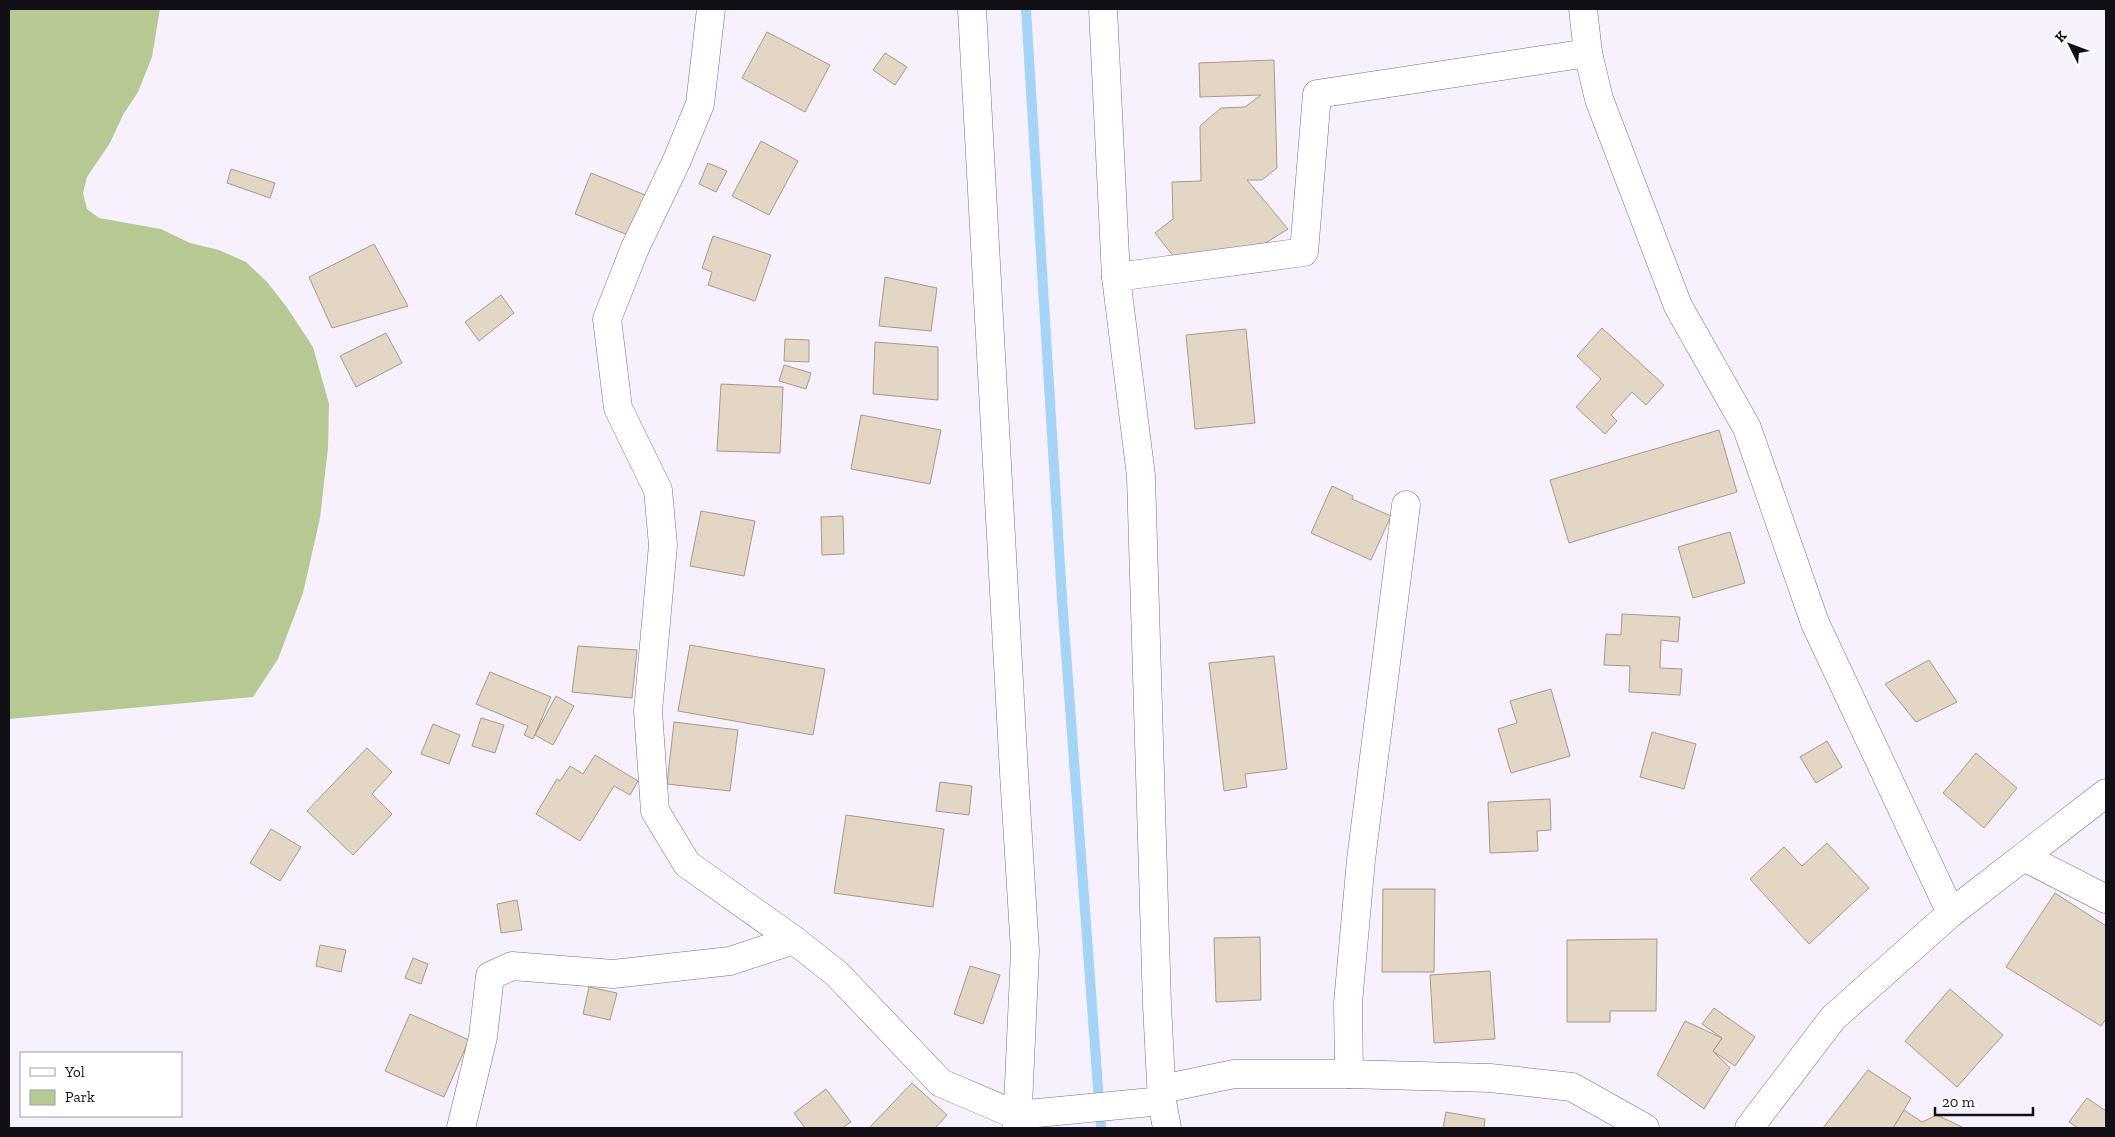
<svg xmlns="http://www.w3.org/2000/svg" width="2115" height="1137" viewBox="0 0 2115 1137" font-family="'Zilla Slab',serif">
<rect width="100%" height="100%" fill="#f6f1fd"/>
<!-- green -->
<polygon fill="#b7c993" points="9,9 160,9 152,57 138,92 123,115 110,143 87,177 83,193 87,209 99,218 161,229 190,243 219,250 246,262 267,282 286,306 313,347 329,404 328,448 320,518 303,593 278,659 253,697 9,719"/>
<g fill="none" stroke-linecap="round" stroke-linejoin="round">
<!-- stream -->
<polyline stroke="#a4d4f6" stroke-width="10" points="1026,9 1062,598 1101,1128"/>
</g>
<!-- building -->
<g fill="#e4d6c5" stroke="#a89a8b">
<polygon points="767,32 830,65 805,112 742,78"/>
<polygon points="885,53 907,67 895,85 873,70"/>
<polygon points="1274,60 1277,168 1262,180 1247,180 1288,229 1238,260 1178,262 1155,233 1173,219 1172,182 1201,181 1200,126 1221,108 1245,107 1261,95 1200,97 1199,63"/>
<polygon points="761,141 798,161 769,215 732,196"/>
<polygon points="708,163 727,171 716,192 699,184"/>
<polygon points="231,169 275,183 270,198 227,183"/>
<polygon points="591,173 650,197 633,237 575,214"/>
<polygon points="713,236 771,255 755,301 708,285 712,272 702,268"/>
<polygon points="374,244 408,306 332,328 309,277"/>
<polygon points="885,277 937,288 931,331 879,326"/>
<polygon points="501,295 514,313 479,341 465,322"/>
<polygon points="1602,328 1664,385 1646,405 1632,392 1611,415 1617,421 1605,434 1576,407 1601,379 1577,356"/>
<polygon points="1246,329 1255,423 1195,429 1186,335"/>
<polygon points="386,333 402,363 356,387 340,356"/>
<polygon points="785,339 809,340 809,362 784,361"/>
<polygon points="875,342 938,347 938,400 873,394"/>
<polygon points="784,365 811,373 806,389 779,381"/>
<polygon points="721,384 783,387 780,453 717,451"/>
<polygon points="861,415 941,430 930,484 851,469"/>
<polygon points="1719,430 1737,492 1569,543 1550,480"/>
<polygon points="1332,486 1353,496 1352,499 1391,516 1371,560 1311,533"/>
<polygon points="701,511 755,521 744,576 690,566"/>
<polygon points="843,516 844,554 822,555 821,517"/>
<polygon points="1730,532 1745,583 1693,598 1678,547"/>
<polygon points="1622,614 1680,617 1678,642 1661,640 1660,668 1682,669 1680,695 1629,692 1630,666 1604,665 1606,634 1621,635"/>
<polygon points="690,645 825,669 813,735 678,711"/>
<polygon points="578,646 637,650 632,698 572,692"/>
<polygon points="1274,656 1287,769 1245,774 1247,787 1224,791 1209,663"/>
<polygon points="1929,660 1957,702 1916,722 1885,684"/>
<polygon points="490,672 551,697 533,739 524,735 528,726 476,704"/>
<polygon points="1551,689 1570,756 1511,773 1498,729 1517,723 1510,701"/>
<polygon points="556,696 574,706 553,745 535,735"/>
<polygon points="481,718 504,725 495,753 472,746"/>
<polygon points="674,722 738,730 730,791 667,784"/>
<polygon points="433,724 460,735 449,764 421,754"/>
<polygon points="1652,732 1696,744 1684,789 1640,777"/>
<polygon points="1827,741 1842,767 1816,783 1800,757"/>
<polygon points="367,748 392,772 372,794 392,814 353,855 307,811"/>
<polygon points="1976,753 2017,788 1984,828 1943,793"/>
<polygon points="595,755 638,781 630,795 614,786 580,841 536,814 557,779 560,781 570,766 583,774"/>
<polygon points="940,782 972,786 969,815 936,811"/>
<polygon points="1550,799 1551,830 1537,831 1538,851 1490,853 1488,802"/>
<polygon points="846,815 944,829 933,907 834,893"/>
<polygon points="271,829 301,847 280,881 250,863"/>
<polygon points="1827,843 1869,888 1809,944 1750,879 1784,847 1802,866"/>
<polygon points="1383,889 1435,889 1434,972 1382,972"/>
<polygon points="2055,893 2106,926 2106,1019 2101,1026 2006,967"/>
<polygon points="517,900 522,930 501,933 497,904"/>
<polygon points="1260,937 1261,1000 1216,1002 1214,938"/>
<polygon points="1657,939 1656,1011 1610,1011 1610,1022 1567,1022 1567,940"/>
<polygon points="320,945 346,950 341,972 316,966"/>
<polygon points="413,958 428,964 421,984 405,978"/>
<polygon points="970,966 1000,975 983,1024 954,1014"/>
<polygon points="1490,971 1495,1039 1434,1043 1430,975"/>
<polygon points="589,987 617,993 610,1020 583,1014"/>
<polygon points="1950,989 2003,1035 1957,1087 1905,1041"/>
<polygon points="1714,1008 1755,1037 1735,1066 1713,1051 1722,1038 1702,1024"/>
<polygon points="410,1014 469,1040 444,1097 385,1071"/>
<polygon points="1685,1021 1722,1038 1713,1051 1730,1068 1704,1109 1657,1075"/>
<polygon points="1868,1070 1911,1098 1893,1128 1823,1128"/>
<polygon points="912,1083 947,1115 935,1128 869,1128"/>
<polygon points="826,1089 851,1122 842,1128 805,1128 794,1113"/>
<polygon points="2087,1098 2106,1111 2106,1128 2078,1128 2069,1122"/>
<polygon points="1904,1110 1922,1122 1937,1115 1964,1128 1893,1128"/>
<polygon points="1446,1112 1485,1119 1484,1128 1443,1128"/>
</g>
<g fill="none" stroke-linecap="round" stroke-linejoin="round">
<defs>
<g id="minor">
<polyline points="711,9 700,104 677,160 635,248 607,319 618,408 658,490 663,545 648,711 655,811 687,864 794,940 837,974 941,1083 1016,1115 1162,1101 1167,1128"/>
<polyline points="972,9 1014,773 1025,951 1017,1128"/>
<polyline points="1103,9 1116,277 1141,476 1157,1005 1162,1101"/>
<polyline points="1583,9 1588,53 1599,99 1678,306 1747,428 1815,623 1951,913"/>
<polyline points="1116,277 1304,252 1317,94 1588,53"/>
<polyline points="2024,857 2106,899"/>
<polyline points="1349,1074 1348,1003 1361,860 1406,505"/>
<polyline points="1162,1089 1234,1074 1349,1074 1490,1078 1572,1087 1645,1128"/>
<polyline points="461,1128 483,1037 490,976 512,966 613,974 730,961 794,940"/>
<polyline points="1749,1128 1833,1018 1951,913 2106,793"/>
</g>
</defs>
<!-- minor casing -->
<use href="#minor" stroke="#787182" stroke-width="29"/>
<!-- minor -->
<use href="#minor" stroke="#fff" stroke-width="28"/>
</g>
<!-- border -->
<rect width="2115" height="1137" fill="none" stroke="#120f16" stroke-width="20"/>
<!-- legend -->
<rect x="20" y="1052" width="162" height="65" fill="#ffffff" stroke="#a09fa2"/>
<rect x="30" y="1068" width="25" height="8" fill="#ffffff" stroke="#a09fa2"/>
<text x="65" y="1077" font-size="15" fill="#120f16">Yol</text>
<rect x="30" y="1090" width="25" height="15" fill="#b7c993" stroke="#a09fa2"/>
<text x="65" y="1102" font-size="15" fill="#120f16">Park</text>
<!-- north arrow -->
<g transform="translate(2070 45) rotate(312)" stroke="#ffffff" stroke-width="4" paint-order="stroke">
<path d="M0-4L9 19L0 12L-9 19Z" fill="#120f16"/>
<text y="-8" font-size="14" font-weight="bold" text-anchor="middle" fill="#120f16">K</text>
</g>
<!-- scale -->
<path d="M1935 1107v8h98v-8" fill="none" stroke="#120f16" stroke-width="2.5"/>
<text x="1942" y="1107" font-size="15" fill="#120f16" stroke="#ffffff" stroke-width="4" paint-order="stroke">20 m</text>
</svg>
